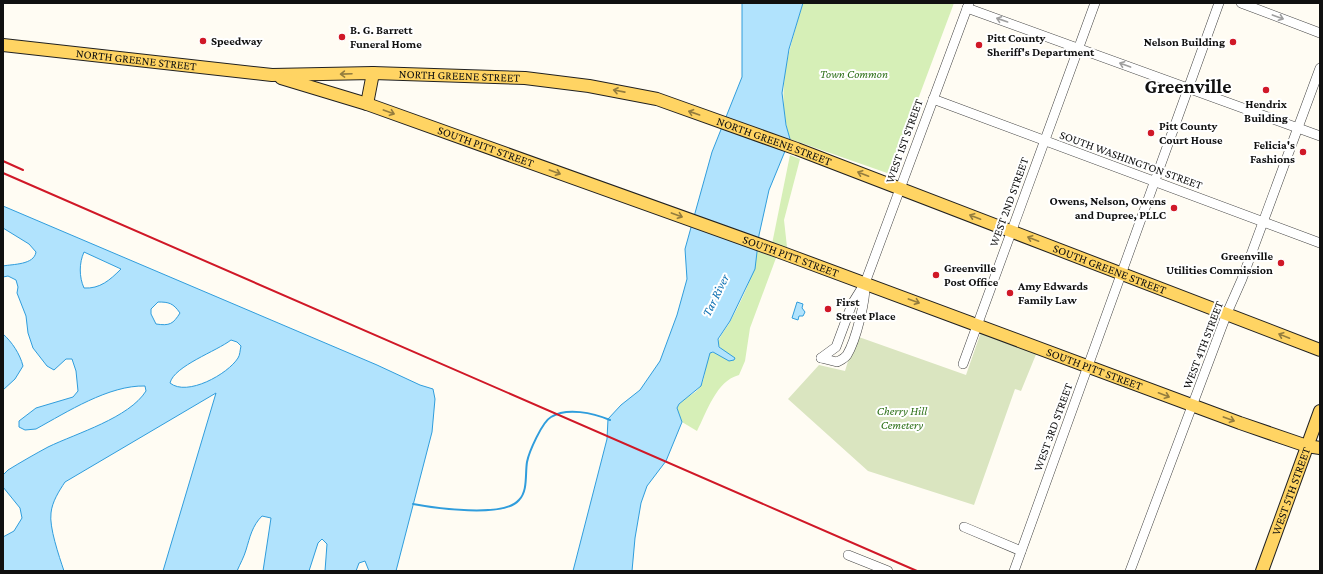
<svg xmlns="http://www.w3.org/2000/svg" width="1323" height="574" viewBox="0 0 1323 574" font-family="'Crimson Pro',serif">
<rect width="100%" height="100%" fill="#fffcf3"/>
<!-- green -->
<g fill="#d6efb7">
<path d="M803,3H954L890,174L790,139C775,88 789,52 803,3Z"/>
<polygon points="790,155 800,159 784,220 787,247 780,248 772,244"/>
<path d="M757,251L776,258L750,328L745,361L739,375C716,381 707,412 697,431L682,422L677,408C682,397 694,396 700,387C707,377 704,363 710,353H717L725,358L722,350L718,344C719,336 726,329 730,322C742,299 754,277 757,251Z"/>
</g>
<!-- cemetery -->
<polygon fill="#dae5c0" points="981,332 1037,352 1021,391 1015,389 974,505 868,471 788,399 819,365 845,371 856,336 966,375"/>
<!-- water -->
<g fill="#b1e3fd" stroke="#309ddc" fill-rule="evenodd">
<polygon points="742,3 803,3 789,49 782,93 786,125 790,139 769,190 759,235 755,269 730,321 718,339 719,347 735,358 734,360 729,361 713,352 710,353 701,386 679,404 677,408 682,422 666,461 647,486 641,503 635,538 632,571 573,571 607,439 608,419 621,405 640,390 660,361 677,315 687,279 685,249 712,152 742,77"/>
<path d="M3,206L377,365L420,385L433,389L435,399L432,432L396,571H369L365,561L359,563L356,571H325L327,544L322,539L318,543L309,571H263L271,518L262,516C252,526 250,537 246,550C244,557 240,564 237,571H163L216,393L65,482C59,491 52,502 51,513C49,527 59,556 64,571H3V537L14,531L22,518L20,508L3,487V475L8,470C21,462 35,454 48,447C77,433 129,418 146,391L145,386C109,385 67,412 36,429L25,430L19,427V421L36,408L73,397L78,391L76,371L72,359H66L54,370L47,366L33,348L28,333L26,316L17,293L18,287L16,280L8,276L3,277V266C13,264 34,265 36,252L29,244L3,228ZM84,252L121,269C110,280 100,289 84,288C79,277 79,263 84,252ZM158,302C169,302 173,303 180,313C173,324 170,326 156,324L151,314V309ZM231,340L237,342L241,346C240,350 240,355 238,358C228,374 187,397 170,383C174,366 217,351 231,340Z"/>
<polygon points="797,302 803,304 802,308 805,312 803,316 799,316 798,320 792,318"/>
<path d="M3,334C12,342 20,354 23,366L15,379L3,390Z"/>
</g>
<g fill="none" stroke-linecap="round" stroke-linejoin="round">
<!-- stream -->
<path stroke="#309ddc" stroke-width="2" d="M413,504C434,508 504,518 519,500C528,491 525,474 527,462C529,452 542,422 551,417C567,407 593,413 610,420"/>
<defs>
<g id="minor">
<polyline points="1241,3 1320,33"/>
<polyline points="967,8 1320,136"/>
<polyline points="933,99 1320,243"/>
<polyline points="821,358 836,347 852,304 865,283 969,3"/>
<path d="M821,358L837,362C841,360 844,359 847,355C856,340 866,300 865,283"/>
<polyline points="963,364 1095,3"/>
<polyline points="964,527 1021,551"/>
<polyline points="848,555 888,571"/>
<polyline points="1014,571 1219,3"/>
<polyline points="1130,571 1227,313 1242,279 1320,68"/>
</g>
<g id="major">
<path id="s1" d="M3,45L272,75L373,73L525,78L589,86L657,99L797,149L1320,350"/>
<path id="s2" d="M281,78L367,104L780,252L1240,423L1307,446L1320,448"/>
<polyline points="367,104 373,73"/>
<path id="s3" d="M1262,571L1320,411"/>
</g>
</defs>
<!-- minor casing -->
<use href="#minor" stroke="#434343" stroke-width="10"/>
<!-- major casing -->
<use href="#major" stroke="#212121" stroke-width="14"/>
<!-- minor -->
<use href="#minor" stroke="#fff" stroke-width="9"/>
<!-- major -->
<use href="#major" stroke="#ffd463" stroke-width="12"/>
<!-- rail -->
<g stroke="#d01827" stroke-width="2">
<polyline points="3,161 23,170"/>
<polyline points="3,173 917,571"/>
</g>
</g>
<!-- one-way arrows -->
<defs><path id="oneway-shaft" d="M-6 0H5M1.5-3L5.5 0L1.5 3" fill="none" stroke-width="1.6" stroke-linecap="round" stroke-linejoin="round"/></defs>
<g stroke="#9f9f9f">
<use href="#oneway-shaft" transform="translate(1278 17) rotate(20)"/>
<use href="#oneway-shaft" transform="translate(1002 20) rotate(-161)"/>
<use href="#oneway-shaft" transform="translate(1125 65) rotate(-160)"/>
</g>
<g stroke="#937c3e">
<use href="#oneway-shaft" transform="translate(346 74) rotate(178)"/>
<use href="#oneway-shaft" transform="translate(619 91) rotate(-169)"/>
<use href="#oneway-shaft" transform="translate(389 112) rotate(20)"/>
<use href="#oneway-shaft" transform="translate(694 113) rotate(-161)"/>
<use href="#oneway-shaft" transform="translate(555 172) rotate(20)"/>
<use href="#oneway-shaft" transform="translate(863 174) rotate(-159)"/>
<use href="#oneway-shaft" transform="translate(677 215) rotate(20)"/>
<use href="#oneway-shaft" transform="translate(975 217) rotate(-159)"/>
<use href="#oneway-shaft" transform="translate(1033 239) rotate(-159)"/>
<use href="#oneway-shaft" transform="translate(914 301) rotate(20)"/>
<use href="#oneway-shaft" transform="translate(1284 336) rotate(-158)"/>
<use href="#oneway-shaft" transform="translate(1164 395) rotate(21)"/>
<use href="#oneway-shaft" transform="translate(1229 419) rotate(20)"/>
</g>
<!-- markers -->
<g fill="#d01827" stroke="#fff" stroke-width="1.5">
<circle cx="342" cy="37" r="4"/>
<circle cx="203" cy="41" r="4"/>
<circle cx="1233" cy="42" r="4"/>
<circle cx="979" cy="45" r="4"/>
<circle cx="1266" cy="90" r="4"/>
<circle cx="1151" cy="133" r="4"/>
<circle cx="1303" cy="152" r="4"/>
<circle cx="1174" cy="208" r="4"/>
<circle cx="1281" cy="263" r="4"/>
<circle cx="936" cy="275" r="4"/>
<circle cx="1010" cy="293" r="4"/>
<circle cx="828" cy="309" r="4"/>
</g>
<g text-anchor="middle" stroke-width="4" stroke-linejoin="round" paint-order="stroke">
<!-- poi labels -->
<g font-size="12" font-weight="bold" fill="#101010" stroke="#fff" text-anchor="start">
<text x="350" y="34">B. G. Barrett<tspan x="350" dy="14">Funeral Home</tspan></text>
<text x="987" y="42">Pitt County<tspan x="987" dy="14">Sheriff's Department</tspan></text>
<text x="211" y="45">Speedway</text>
<text x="1225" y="46" text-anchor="end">Nelson Building</text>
<text x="1266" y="108" text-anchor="middle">Hendrix<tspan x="1266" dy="14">Building</tspan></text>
<text x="1159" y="130">Pitt County<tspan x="1159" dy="14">Court House</tspan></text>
<text x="1295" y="149" text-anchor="end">Felicia's<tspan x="1295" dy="14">Fashions</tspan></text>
<text x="1166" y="205" text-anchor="end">Owens, Nelson, Owens<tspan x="1166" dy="14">and Dupree, PLLC</tspan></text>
<text x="1273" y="260" text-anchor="end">Greenville<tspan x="1273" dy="14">Utilities Commission</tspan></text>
<text x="944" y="272">Greenville<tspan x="944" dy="14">Post Office</tspan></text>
<text x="1018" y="290">Amy Edwards<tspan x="1018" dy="14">Family Law</tspan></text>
<text x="836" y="306">First<tspan x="836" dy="14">Street Place</tspan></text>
</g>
<!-- street labels -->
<g font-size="12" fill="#101010" stroke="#fff">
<text dy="4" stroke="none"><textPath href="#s1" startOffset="134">NORTH GREENE STREET</textPath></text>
<text dy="4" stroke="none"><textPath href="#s1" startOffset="458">NORTH GREENE STREET</textPath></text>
<text dy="4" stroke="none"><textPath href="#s1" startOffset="782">NORTH GREENE STREET</textPath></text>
<text transform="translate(904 141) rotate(-70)" y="4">WEST 1ST STREET</text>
<text dy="4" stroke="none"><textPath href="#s2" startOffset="216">SOUTH PITT STREET</textPath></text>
<text transform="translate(1131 160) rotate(20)" y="4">SOUTH WASHINGTON STREET</text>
<text transform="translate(1009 202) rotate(-70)" y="4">WEST 2ND STREET</text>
<text dy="4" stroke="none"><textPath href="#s2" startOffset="540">SOUTH PITT STREET</textPath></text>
<text dy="4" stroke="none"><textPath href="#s1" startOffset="1141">SOUTH GREENE STREET</textPath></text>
<text transform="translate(1203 345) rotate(-69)" y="4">WEST 4TH STREET</text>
<text dy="4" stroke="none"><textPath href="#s2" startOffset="864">SOUTH PITT STREET</textPath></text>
<text transform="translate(1053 427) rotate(-70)" y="4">WEST 3RD STREET</text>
<text dy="4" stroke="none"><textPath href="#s3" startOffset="85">WEST 5TH STREET</textPath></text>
</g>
<!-- park labels -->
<g font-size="12" font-style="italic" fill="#2d7018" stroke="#fff">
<text x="854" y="78">Town Common</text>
<text x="902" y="415">Cherry Hill<tspan x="902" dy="14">Cemetery</tspan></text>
</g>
<!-- water labels -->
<g font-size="13" font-style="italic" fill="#0a6eb1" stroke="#fff">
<text transform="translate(715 295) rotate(-64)" y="5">Tar River</text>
</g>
<!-- town labels -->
<g font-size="20" font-weight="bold" fill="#101010" stroke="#fff">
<text x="1188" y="93">Greenville</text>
</g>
</g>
<!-- border -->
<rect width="1323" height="574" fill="none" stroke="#101010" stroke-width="8"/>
</svg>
